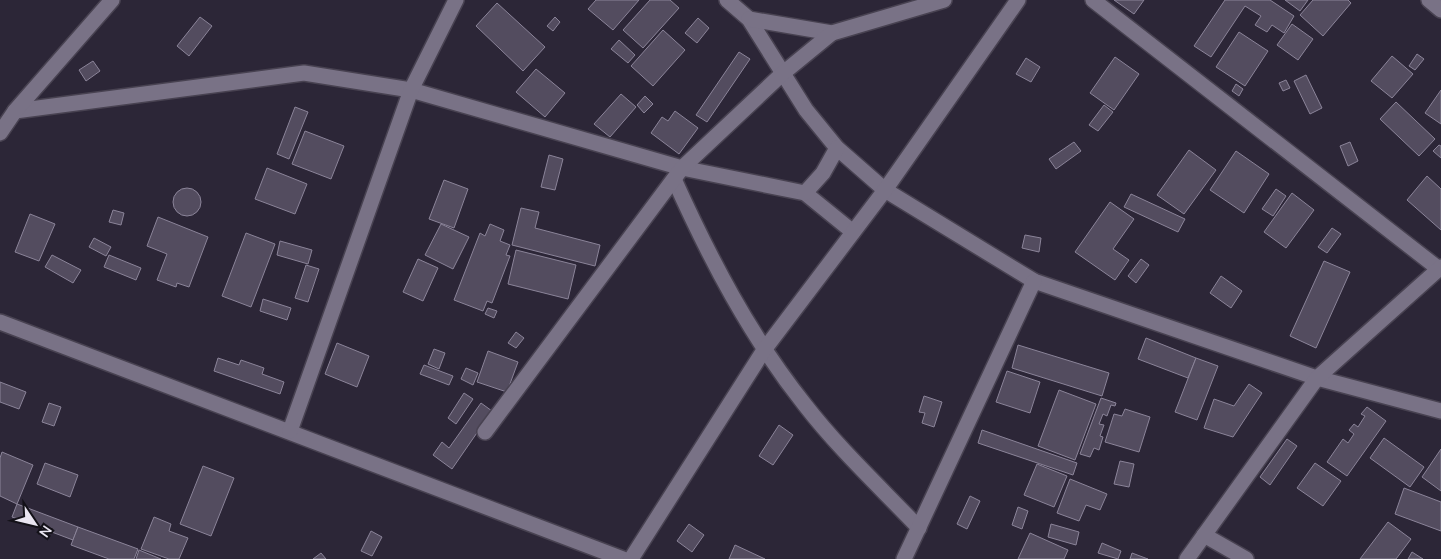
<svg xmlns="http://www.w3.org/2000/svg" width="1441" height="559" viewBox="0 0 1441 559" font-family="Mulish,sans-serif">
<rect width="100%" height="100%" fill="#2c2637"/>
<!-- building -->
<g fill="#534c5f" stroke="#8b8499">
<polygon points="596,0 639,0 613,30 588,9"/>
<polygon points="650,0 670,0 679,8 643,48 623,30"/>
<polygon points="1114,0 1144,0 1134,14"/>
<polygon points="1225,0 1270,0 1294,16 1284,33 1272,25 1267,32 1255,25 1261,16 1245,6 1211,57 1194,46"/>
<polygon points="1285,0 1308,0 1300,11"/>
<polygon points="1313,0 1348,0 1351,3 1323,36 1300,15"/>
<polygon points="497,3 545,47 523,71 476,26"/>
<polygon points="200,17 212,26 189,56 177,46"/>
<polygon points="555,17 560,22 553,31 547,26"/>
<polygon points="698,18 709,28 697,43 685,33"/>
<polygon points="1292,24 1313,39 1298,60 1277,45"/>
<polygon points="663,30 685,50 653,86 631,66"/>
<polygon points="1239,32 1268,51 1245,86 1216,67"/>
<polygon points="619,40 635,55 628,63 611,49"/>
<polygon points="739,52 750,59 707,122 696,115"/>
<polygon points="1417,54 1424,59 1415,70 1409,66"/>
<polygon points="1392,56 1413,74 1392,98 1371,81"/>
<polygon points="1115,57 1139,74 1114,110 1090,93"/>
<polygon points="1026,58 1040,67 1031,82 1016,74"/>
<polygon points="93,61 100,71 86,81 79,70"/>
<polygon points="536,69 565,93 545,117 516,92"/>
<polygon points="1306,75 1322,108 1310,114 1294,81"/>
<polygon points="1286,80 1290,88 1283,91 1279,83"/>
<polygon points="1236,84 1243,89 1239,96 1232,91"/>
<polygon points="1441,90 1441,124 1425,113"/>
<polygon points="621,94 636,107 610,137 594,124"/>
<polygon points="645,96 653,104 644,113 637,105"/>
<polygon points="1396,102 1435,139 1419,156 1380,119"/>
<polygon points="1104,105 1113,112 1098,131 1089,125"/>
<polygon points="295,107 308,112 289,159 277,154"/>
<polygon points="675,111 698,128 679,154 651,133 662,117 668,121"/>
<polygon points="305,131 344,146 331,179 292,164"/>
<polygon points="1074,142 1081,151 1056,169 1049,159"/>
<polygon points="1350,142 1358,161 1348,166 1340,146"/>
<polygon points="1439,145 1441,146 1441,158 1433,151"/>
<polygon points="1189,150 1216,170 1184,214 1157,195"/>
<polygon points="1236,151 1269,174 1244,213 1210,190"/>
<polygon points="549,155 563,159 555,190 541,187"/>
<polygon points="267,168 307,184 295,214 255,199"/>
<polygon points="1427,176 1441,189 1441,230 1407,200"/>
<polygon points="444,180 468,189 454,228 429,219"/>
<circle cx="187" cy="202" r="14"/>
<polygon points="1276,189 1286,196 1273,216 1262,209"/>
<polygon points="1292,193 1314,210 1286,248 1264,232"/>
<polygon points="1131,194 1185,219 1178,232 1124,207"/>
<polygon points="1110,202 1134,219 1113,249 1129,260 1115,280 1075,252"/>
<polygon points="521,208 539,212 535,228 600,245 595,266 512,245"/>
<polygon points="113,210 124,213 121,225 109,222"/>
<polygon points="30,214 55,224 39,261 15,252"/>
<polygon points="158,217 208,237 189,287 177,283 176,287 157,280 167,254 147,246"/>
<polygon points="441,224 469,237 453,269 425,255"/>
<polygon points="490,224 504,230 500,241 510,245 506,255 510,256 492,303 487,301 483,311 454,300 480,233 485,236"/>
<polygon points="1332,228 1341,234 1327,253 1318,247"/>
<polygon points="246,233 275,244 251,307 222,296"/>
<polygon points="1025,235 1041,238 1039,252 1022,248"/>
<polygon points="94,238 111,247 106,256 89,247"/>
<polygon points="280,241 312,250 308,264 277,255"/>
<polygon points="516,250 576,265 568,299 508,284"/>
<polygon points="52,255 81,270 73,283 45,267"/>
<polygon points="109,255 141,268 136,280 104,267"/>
<polygon points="418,259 438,268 423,301 403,292"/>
<polygon points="1141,259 1149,265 1136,283 1128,276"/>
<polygon points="1324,261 1350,272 1316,348 1290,336"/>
<polygon points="306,265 319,269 308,302 295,298"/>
<polygon points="1221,276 1242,291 1231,308 1210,293"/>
<polygon points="263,299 291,308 287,320 260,311"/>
<polygon points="488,308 497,311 494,318 485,314"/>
<polygon points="516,332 524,338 516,348 508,343"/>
<polygon points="1146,338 1196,358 1188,378 1138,359"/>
<polygon points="337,343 369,356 357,387 325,374"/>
<polygon points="1018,345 1109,373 1102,396 1012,368"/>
<polygon points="434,349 445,353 439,369 428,364"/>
<polygon points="488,351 518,362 507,392 477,382"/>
<polygon points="218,358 239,365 241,360 264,368 262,374 284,382 280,394 214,371"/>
<polygon points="1196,358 1218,366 1197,420 1175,412"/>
<polygon points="424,365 453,376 449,385 420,374"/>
<polygon points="466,368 478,373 473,385 461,379"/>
<polygon points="1007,371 1040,382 1030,413 996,402"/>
<polygon points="0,382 26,392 19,409 0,402"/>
<polygon points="1249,384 1262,393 1233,437 1204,428 1214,399 1234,406"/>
<polygon points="1059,390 1096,404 1075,460 1038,446"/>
<polygon points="464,393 473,399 456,424 448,418"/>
<polygon points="924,396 942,402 934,427 922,423 925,413 919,412"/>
<polygon points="1101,398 1116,403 1115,406 1111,405 1107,416 1103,414 1099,424 1104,425 1100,436 1103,437 1099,450 1094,448 1090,457 1080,454"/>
<polygon points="49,403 61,407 54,426 42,422"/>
<polygon points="481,403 492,411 452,469 433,455 442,442 449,448"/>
<polygon points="1367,407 1386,421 1347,476 1327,462 1343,439 1348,443 1354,434 1349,430 1354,424 1358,427 1365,416 1361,414"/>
<polygon points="1125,409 1150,417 1139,452 1105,442 1114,414 1122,416"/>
<polygon points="779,425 793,435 773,465 759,456"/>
<polygon points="982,430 1077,463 1073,475 978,443"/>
<polygon points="1384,438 1424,467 1410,487 1370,458"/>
<polygon points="1287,439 1297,446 1270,485 1260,477"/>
<polygon points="1441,449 1441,491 1422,477"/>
<polygon points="2,452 33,465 17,504 0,496 0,458"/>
<polygon points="1120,461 1134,464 1129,487 1114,484"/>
<polygon points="45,463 78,475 70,497 37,484"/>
<polygon points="1315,463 1341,481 1323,506 1297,488"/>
<polygon points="1037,464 1067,476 1054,507 1024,495"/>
<polygon points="203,466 234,478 211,536 180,524"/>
<polygon points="1070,479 1107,494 1100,510 1086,505 1079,521 1057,513"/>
<polygon points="1404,488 1441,502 1441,531 1395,514"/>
<polygon points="970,496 980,501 967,529 957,524"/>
<polygon points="17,504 78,527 73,540 12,517"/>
<polygon points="1018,507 1028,511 1022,529 1012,525"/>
<polygon points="154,517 171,524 169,531 188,538 179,559 169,559 141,549"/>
<polygon points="1388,522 1411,539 1396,559 1360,559"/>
<polygon points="689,524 704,535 692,552 677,541"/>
<polygon points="1051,524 1079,532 1076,545 1048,537"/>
<polygon points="78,527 138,549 134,559 109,559 71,545"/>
<polygon points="371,531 382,537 372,556 361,551"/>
<polygon points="1030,533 1068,550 1064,559 1018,559"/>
<polygon points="1102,543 1121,551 1118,559 1098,553"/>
<polygon points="735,545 765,559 729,559"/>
<polygon points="139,550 161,559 136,559"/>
<polygon points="1412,552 1423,559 1408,559"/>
<polygon points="321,553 326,559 313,559"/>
<polygon points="1132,553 1148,559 1130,559"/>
</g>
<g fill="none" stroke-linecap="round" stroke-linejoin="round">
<defs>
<g id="minor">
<polyline points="727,0 749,19 806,110 837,148 885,190 1034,281 1317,378 1441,411"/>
<polyline points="1093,0 1439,269"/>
<polyline points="1429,0 1441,10"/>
<polyline points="749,19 832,33 944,0"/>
<polyline points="15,111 304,73 411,90 682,168 805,193 853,232"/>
<polyline points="0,133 15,111 112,0"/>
<path d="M674,179C710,259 750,336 805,405C839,449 881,488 919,528"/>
<polyline points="805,193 823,173 837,148"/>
<polyline points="0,322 623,559"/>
<polyline points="290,431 411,90 456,0"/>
<polyline points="485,432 682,168 782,74 832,33"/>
<polyline points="1204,535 1246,559"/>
<polyline points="631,559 764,350 885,190 1018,0"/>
<polyline points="904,559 1034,281"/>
<polyline points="1187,559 1317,378 1441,267"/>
</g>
</defs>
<!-- minor casing -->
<use href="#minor" stroke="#484251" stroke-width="18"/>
<!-- minor -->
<use href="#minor" stroke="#797286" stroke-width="15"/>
</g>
<!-- north arrow -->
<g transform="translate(35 524) rotate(125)" stroke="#131118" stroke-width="4" paint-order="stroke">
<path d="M0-4L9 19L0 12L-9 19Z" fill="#e9e5f1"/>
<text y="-8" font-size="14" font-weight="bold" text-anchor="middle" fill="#e9e5f1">N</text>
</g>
</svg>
